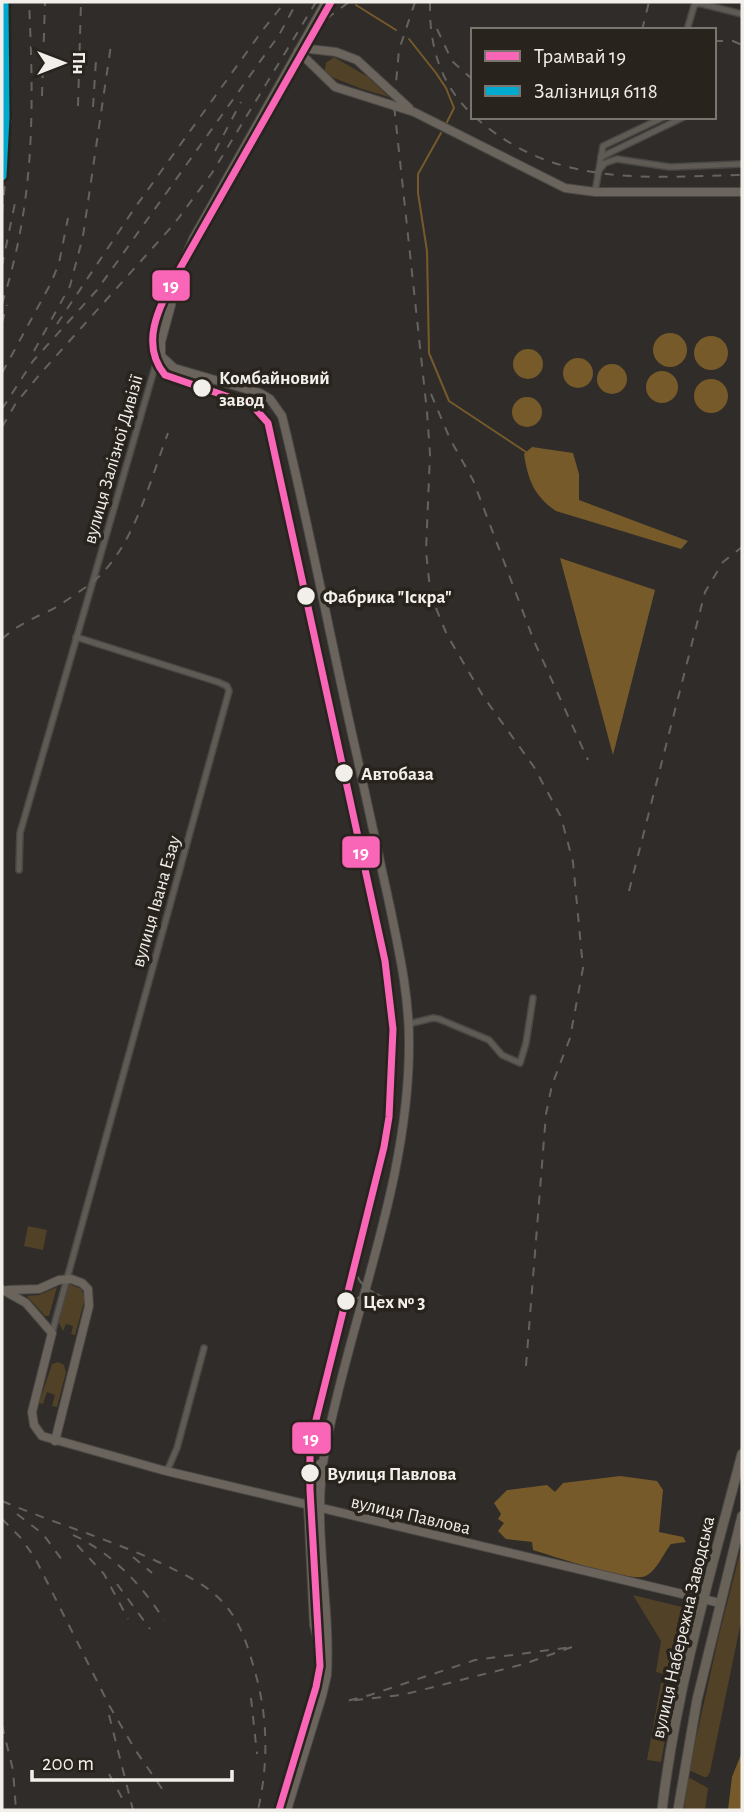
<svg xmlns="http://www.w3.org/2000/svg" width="744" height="1812" viewBox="0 0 744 1812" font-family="'Alegreya Sans',sans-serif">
<rect width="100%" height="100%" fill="#2f2c29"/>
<!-- green -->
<g fill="#514126">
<polygon points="334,57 368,77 389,97 362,89 324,74 326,63"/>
<polygon points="28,1226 47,1230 43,1250 24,1246"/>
<polygon points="69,1284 81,1289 85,1298 75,1335 71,1334 73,1326 66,1324 63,1331 58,1321"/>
<polygon points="57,1287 49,1316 45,1316 27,1296 39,1295"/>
<polygon points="58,1362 64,1365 66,1372 57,1407 52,1406 55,1395 47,1392 43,1404 39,1403 52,1364"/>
<polygon points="742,1545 742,1617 710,1772 707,1777 704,1777 689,1770 719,1635"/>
<polygon points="633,1595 690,1609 675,1677 656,1672 661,1641"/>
<polygon points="661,1683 675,1685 661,1762 647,1760"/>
<polygon points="688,1777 708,1788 705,1810 684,1810"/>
</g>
<!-- water -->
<g fill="#775a2a">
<circle cx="670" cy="350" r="17"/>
<circle cx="711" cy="353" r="17"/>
<circle cx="528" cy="364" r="15"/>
<circle cx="578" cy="373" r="15"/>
<circle cx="612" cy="379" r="15"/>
<circle cx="662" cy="387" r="16"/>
<circle cx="711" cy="396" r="17"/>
<circle cx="527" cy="412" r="15"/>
<path d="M532,447L573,453L579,474V500L688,541L681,549L556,511C534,496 528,480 524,454Z"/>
<polygon points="560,558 655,590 613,755"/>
<path d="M620,1476L657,1481L663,1490L659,1532L683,1537L686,1542L671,1544C663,1554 655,1575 642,1577C625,1580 552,1556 533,1550L532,1542L506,1539L498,1531L504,1523L498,1519L501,1514L494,1503L507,1490L547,1485L555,1492L563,1483Z"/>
<polygon points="742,1752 742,1810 728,1810 732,1777"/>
</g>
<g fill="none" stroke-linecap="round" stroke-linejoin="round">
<!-- stream -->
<g stroke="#775a2a" stroke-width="2">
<polyline points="356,5 396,30"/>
<polyline points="409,39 436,73 446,88 454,108 447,122"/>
<polyline points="441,133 418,174 418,193 427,251 429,353 449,401 526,452"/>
</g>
<defs>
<g id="street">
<polyline points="687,30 694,6 698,3 742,14"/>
<polyline points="601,157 684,117"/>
<polyline points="599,170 605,163 617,159 670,167 742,164"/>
<polyline points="595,192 603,146 664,117"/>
<polyline points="19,870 20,833 159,353"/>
<polyline points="408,1024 433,1018 439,1019 489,1040 502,1055 520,1063 526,1043 533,998"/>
<polyline points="52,1333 229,691 227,686 218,682 76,637"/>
<polyline points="167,1471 177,1448 204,1348"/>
</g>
<g id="secondary">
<polyline points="301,48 336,52 357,60 409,108"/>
<polyline points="298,51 335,87 414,112 565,188 595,192 742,192"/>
<polyline points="3,1290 26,1303 52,1333 32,1412 34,1425 42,1436 162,1470 720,1603"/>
<polyline points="8,1290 39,1289 59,1280 71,1279 82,1283 88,1289 89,1306 55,1441"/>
<polyline points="320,1464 310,1490 308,1504 314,1625 319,1644 327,1656"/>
<path d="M287,1810L322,1696L327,1675C331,1598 311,1528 325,1450C351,1314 410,1181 409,1041C409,995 399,951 390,907C379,857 368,807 357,756C331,643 310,529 282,416L270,399L260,393L174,368L161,356V342L182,265L193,239L326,2"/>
</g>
<g id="primary">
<path d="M662,1810C676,1689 711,1571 742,1454"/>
<polyline points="678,1810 697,1700 742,1516"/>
</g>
</defs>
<!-- street casing -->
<use href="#street" stroke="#494745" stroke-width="8"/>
<!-- secondary casing -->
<use href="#secondary" stroke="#494745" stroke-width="10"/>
<!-- primary casing -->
<use href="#primary" stroke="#494745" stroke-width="11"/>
<!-- street -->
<use href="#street" stroke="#5f5b54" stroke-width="5"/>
<!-- secondary -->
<use href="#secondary" stroke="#6a645c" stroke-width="8"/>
<!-- primary -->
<use href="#primary" stroke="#686259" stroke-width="9"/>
<!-- tram -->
<g stroke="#66635f" stroke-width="2">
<path d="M355,1264C354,1292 389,1299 411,1307"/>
<path d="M345,1314C352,1299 361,1293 377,1294"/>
</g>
<!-- rail -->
<g stroke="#66635f" stroke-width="2" stroke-dasharray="9 9" stroke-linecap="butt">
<polyline points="415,2 399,50 394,105 427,412 430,454 426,551 429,580 436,608 447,635 483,696 534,767 561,817 573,862 583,968 570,1038 552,1085 546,1114 526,1366"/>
<path d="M430,2C429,45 440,85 473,115"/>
<polyline points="437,29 452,61 473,80"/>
<polyline points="642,30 649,2"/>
<polyline points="714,41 733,41 742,45"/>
<polyline points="300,43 326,19 349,2"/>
<polyline points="42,96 45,2"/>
<polyline points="78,106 81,2"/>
<polyline points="93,107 96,60"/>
<path d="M475,117C554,188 645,177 742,175"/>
<polyline points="215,151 241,102"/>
<polyline points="2,213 11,123 9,2"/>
<polyline points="2,266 16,198"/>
<path d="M2,304C35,200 34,109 29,2"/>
<polyline points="2,323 7,305"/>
<polyline points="57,324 134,209 262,31 285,2"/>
<polyline points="34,351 70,286 83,236 111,45"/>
<polyline points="2,373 51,283 59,263 68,218"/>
<polyline points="431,394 450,439 473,480 534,641 588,760"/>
<polyline points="2,409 33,361 97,290 279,35 297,2"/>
<polyline points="2,427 16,403 40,374 174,224 212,173 316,2"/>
<path d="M2,639C17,625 34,618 53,609C65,602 77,593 89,585C133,552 149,483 168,433"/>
<polyline points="629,891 705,592 723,562 742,547"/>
<path d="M2,1501C56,1524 112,1540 165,1565C187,1576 210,1586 226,1606C243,1626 250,1654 257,1679C268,1722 268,1766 258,1810"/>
<polyline points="17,1514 43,1534 65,1564"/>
<polyline points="2,1519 20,1537 35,1558 109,1705 136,1751 165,1793"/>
<path d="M73,1535C111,1552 143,1586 164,1620"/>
<polyline points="77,1545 104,1574 128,1619"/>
<polyline points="133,1557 152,1573"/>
<polyline points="117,1584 150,1629"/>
<polygon points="572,1647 524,1664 402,1695 347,1701 370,1695 475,1660"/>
<polyline points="251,1698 257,1754"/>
<polyline points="109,1715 133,1810"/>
<polyline points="2,1725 13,1770 16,1810"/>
<polyline points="109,1774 122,1798"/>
</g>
<defs>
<polyline id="rail-1" points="2,176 5,117 4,2"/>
</defs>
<!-- rail-1 casing -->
<use href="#rail-1" stroke="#28231d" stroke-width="14"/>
<!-- rail-1 -->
<use href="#rail-1" stroke="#00a9ce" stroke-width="9"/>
<defs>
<path id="tram-1" d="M279,1810L316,1687L320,1666L310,1490V1444L384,1147L389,1117L393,1029L385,961L268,423L252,405L165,375C138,342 161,304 178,272L331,2"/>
</defs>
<!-- tram-1 casing -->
<use href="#tram-1" stroke="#28231d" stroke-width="12"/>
<!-- tram-1 -->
<use href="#tram-1" stroke="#fa66b7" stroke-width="7"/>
</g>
<!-- markers -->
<g fill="#f2efea" stroke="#28231d" stroke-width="2.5">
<circle cx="202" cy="388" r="10"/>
<circle cx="306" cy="596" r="10"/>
<circle cx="344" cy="773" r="10"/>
<circle cx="346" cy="1301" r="10"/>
<circle cx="310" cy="1473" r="10"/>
</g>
<g text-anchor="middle" stroke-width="7" stroke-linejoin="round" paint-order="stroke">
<!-- stop labels -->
<g font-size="19" font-weight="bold" fill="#f2efea" stroke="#28231d" text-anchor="start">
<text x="219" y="384">Комбайновий<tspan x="219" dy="22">завод</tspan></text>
<text x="323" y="603">Фабрика "Іскра"</text>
<text x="361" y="780">Автобаза</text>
<text x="363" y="1308">Цех № 3</text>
<text x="327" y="1480">Вулиця Павлова</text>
</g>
<!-- street labels -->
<g font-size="19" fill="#f2efea" stroke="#28231d">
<text transform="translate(112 459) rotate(-74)" y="7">вулиця Залізної Дивізії</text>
<text transform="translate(155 901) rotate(-74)" y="7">вулиця Івана Езау</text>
<text transform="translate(411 1514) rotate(13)" y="7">вулиця Павлова</text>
<text transform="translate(682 1627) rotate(-77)" y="7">вулиця Набережна Заводська</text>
</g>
</g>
<g stroke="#28231d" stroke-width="2.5">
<rect x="151" y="269" width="40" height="33" rx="7" fill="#fa66b7"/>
<rect x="341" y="835" width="40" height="34" rx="7" fill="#fa66b7"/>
<rect x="291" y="1421" width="41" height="34" rx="7" fill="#fa66b7"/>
</g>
<g font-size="19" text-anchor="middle" font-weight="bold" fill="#fff">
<text x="171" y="292">19</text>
<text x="361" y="859">19</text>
<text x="311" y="1445">19</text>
</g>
<!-- border -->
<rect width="744" height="1812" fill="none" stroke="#f2efea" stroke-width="7"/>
<!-- legend -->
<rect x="471" y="28" width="245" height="91" fill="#28231d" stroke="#79756f" stroke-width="2"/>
<rect x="485" y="51" width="35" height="10" fill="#fa66b7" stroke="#79756f" stroke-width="2"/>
<text x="534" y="63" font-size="21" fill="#f2efea">Трамвай 19</text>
<rect x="485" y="86" width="35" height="10" fill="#00a9ce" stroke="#79756f" stroke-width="2"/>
<text x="534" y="98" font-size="21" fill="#f2efea">Залізниця 6118</text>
<!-- north arrow -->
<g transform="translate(63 63) rotate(90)" stroke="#28231d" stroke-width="5" paint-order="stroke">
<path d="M0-5L12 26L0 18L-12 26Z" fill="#f2efea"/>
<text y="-10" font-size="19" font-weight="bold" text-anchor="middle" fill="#f2efea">Пн</text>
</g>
<!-- scale -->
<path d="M32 1770v10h200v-10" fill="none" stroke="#f2efea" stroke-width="3.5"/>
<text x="42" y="1770" font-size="21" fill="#f2efea" stroke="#28231d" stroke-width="5" paint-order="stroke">200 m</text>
</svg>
